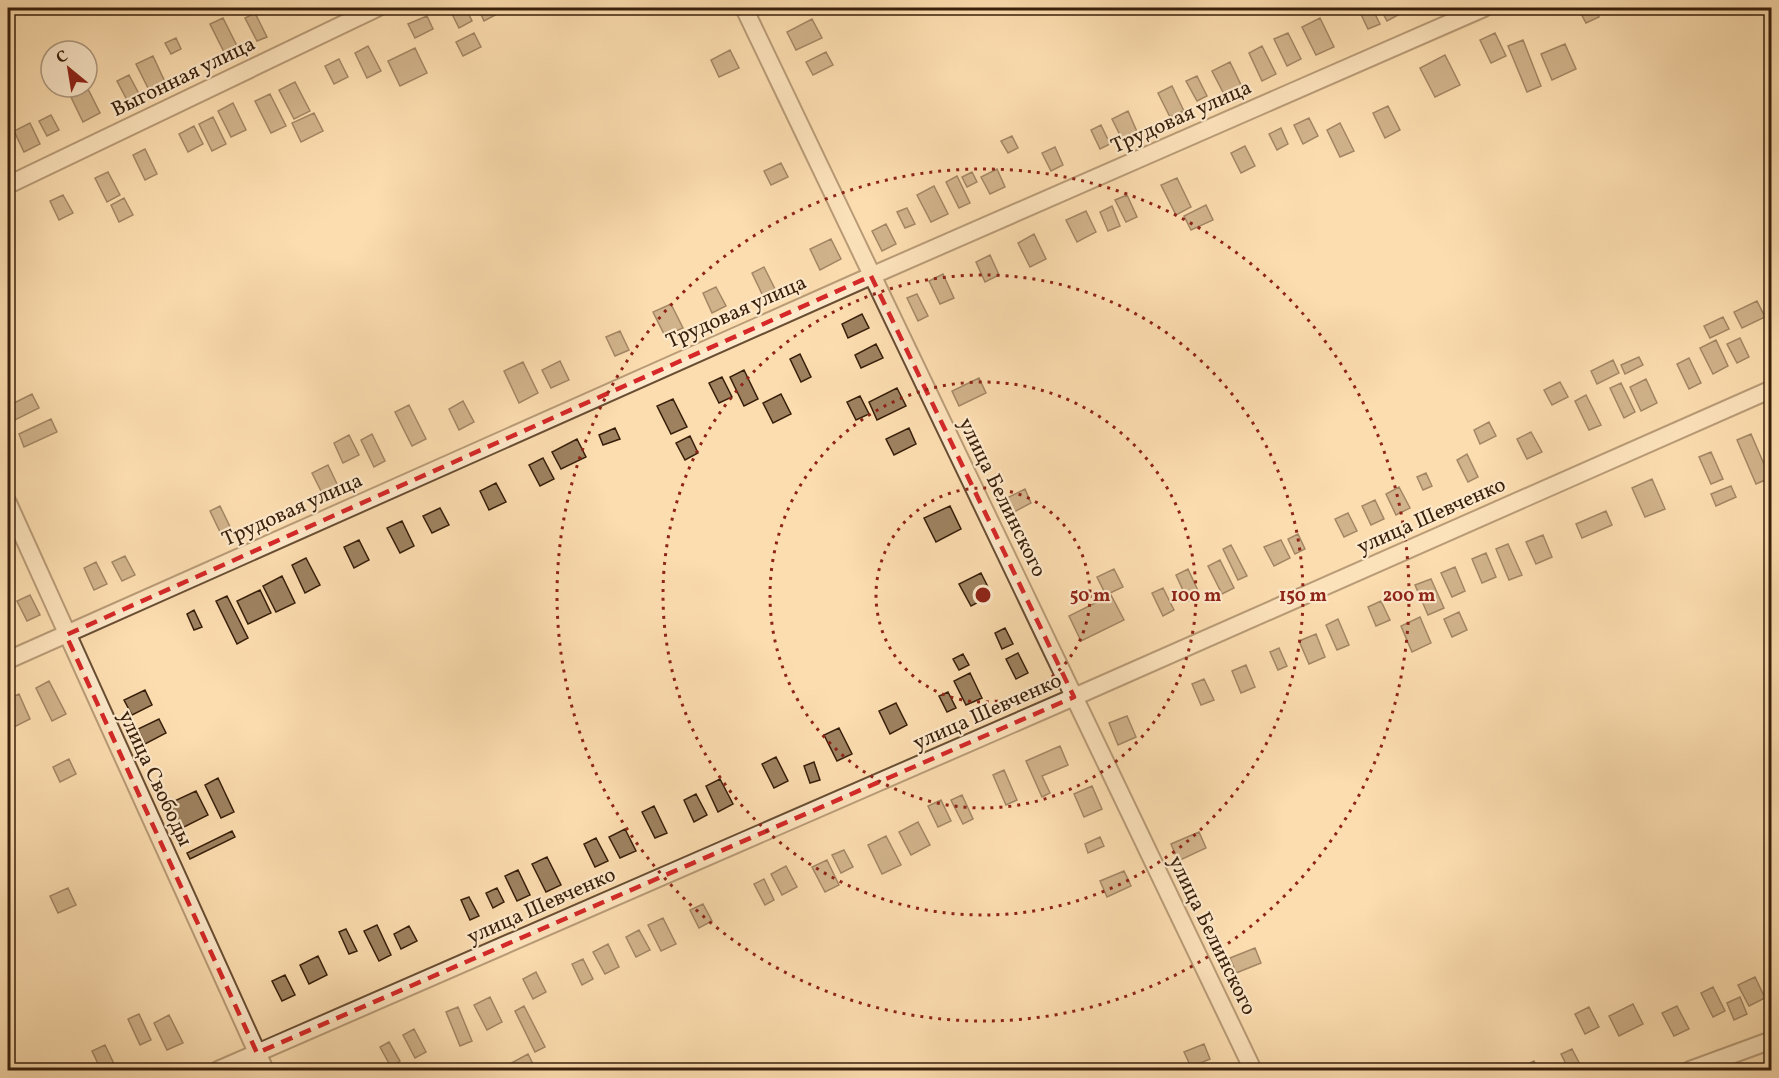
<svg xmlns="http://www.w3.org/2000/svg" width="1779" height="1078" viewBox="0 0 1779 1078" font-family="Vollkorn,serif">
	<rect width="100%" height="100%" fill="#fcddaf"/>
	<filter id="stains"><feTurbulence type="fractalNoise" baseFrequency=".00333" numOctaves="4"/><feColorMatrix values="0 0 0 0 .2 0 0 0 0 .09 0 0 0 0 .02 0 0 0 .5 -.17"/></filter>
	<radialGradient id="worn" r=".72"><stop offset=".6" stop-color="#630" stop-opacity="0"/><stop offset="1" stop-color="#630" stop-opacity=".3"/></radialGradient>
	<path fill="#9e8260" stroke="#381f0b" stroke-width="1.5" d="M449 8H466L472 21 459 28Z
		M478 8H498L501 12 484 21Z
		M1363 8H1372L1380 24 1368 29 1359 10Z
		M1380 8H1397L1400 14 1387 21Z
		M1578 8H1594L1599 17 1586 23Z
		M255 13 267 37 257 41 245 18Z
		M427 16 433 29 415 38 408 24Z
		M223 18 238 48 225 54 210 24Z
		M1320 18 1334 47 1316 55 1302 27Z
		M812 19 822 38 796 50 787 32Z
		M474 33 481 47 463 56 456 42Z
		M1288 33 1301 59 1287 66 1274 39Z
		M1495 33 1506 56 1491 63 1480 40Z
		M176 38 181 49 171 54 165 43Z
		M1523 40 1541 86 1527 92 1508 46Z
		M1565 44 1576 69 1552 80 1541 54Z
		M368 46 381 71 367 78 355 53Z
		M1262 46 1276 74 1262 81 1249 53Z
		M415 48 427 73 400 86 388 61Z
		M730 50 739 68 719 77 711 60Z
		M826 52 833 65 813 75 806 62Z
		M1445 55 1460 85 1435 97 1420 68Z
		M153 56 165 82 149 90 136 64Z
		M339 59 348 77 334 84 325 66Z
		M1230 62 1242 87 1225 96 1212 71Z
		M129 75 139 94 127 100 117 81Z
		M1197 76 1207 96 1197 101 1186 81Z
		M295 82 310 111 294 119 279 90Z
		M1172 86 1184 111 1170 117 1158 93Z
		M71 87H87L100 113 83 122 67 89Z
		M270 94 286 126 271 133 255 101Z
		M233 103 246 130 231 137 218 111Z
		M1388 106 1400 130 1385 138 1373 113Z
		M1128 111 1138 134 1123 141 1112 119Z
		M314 113 323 131 301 142 292 123Z
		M51 115 59 130 47 136 39 121Z
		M213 117 226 144 212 151 199 124Z
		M1309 118 1318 136 1303 144 1294 125Z
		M30 123 40 144 24 152 14 131Z
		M1340 123 1354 151 1340 157 1327 130Z
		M1101 125 1110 144 1100 149 1091 130Z
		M194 126 203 144 188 152 179 134Z
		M1281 128 1288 144 1277 150 1269 134Z
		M1012 136 1018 148 1008 153 1001 141Z
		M1245 146 1255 166 1241 173 1231 153Z
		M1055 147 1063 165 1051 171 1042 153Z
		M145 149 157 174 145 180 133 155Z
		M781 163 788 177 771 185 764 171Z
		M997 169 1005 187 990 194 981 177Z
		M108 172 120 195 107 202 95 178Z
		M972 172 977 182 967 187 962 177Z
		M957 176 970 203 959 208 946 182Z
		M1177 178 1191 207 1176 215 1161 185Z
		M934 186 948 214 931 222 917 195Z
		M63 195 73 213 59 220 50 201Z
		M1127 195 1137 217 1126 222 1115 200Z
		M124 198 133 215 119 222 111 205Z
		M1206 205 1213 220 1191 230 1184 216Z
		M1112 206 1120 226 1108 231 1100 212Z
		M907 208 915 224 905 228 897 212Z
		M1086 211 1096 232 1077 242 1066 220Z
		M886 224 896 244 882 251 872 231Z
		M1034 234 1046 259 1030 267 1018 243Z
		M831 239 841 259 820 270 810 249Z
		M990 255 999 275 985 282 976 262Z
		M764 267 775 289 763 296 752 273Z
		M943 274 954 298 940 304 929 281Z
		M716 287 726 306 712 313 703 293Z
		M917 294 928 316 918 321 907 298Z
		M1757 301 1765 317 1742 328 1734 312Z
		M671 304 683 328 665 336 653 312Z
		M862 314 869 328 848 338 842 324Z
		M1723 317 1729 329 1710 338 1704 326Z
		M620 331 629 350 615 356 606 337Z
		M1740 338 1749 357 1737 363 1727 344Z
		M1716 340 1728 366 1713 374 1700 348Z
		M876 344 883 358 861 368 855 355Z
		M800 354 811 377 801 382 790 359Z
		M1639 357 1643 365 1625 374 1621 365Z
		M1689 358 1701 383 1689 389 1677 364Z
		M1613 360 1619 373 1597 384 1591 371Z
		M560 361 569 380 551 388 542 370Z
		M523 362 538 393 519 403 504 371Z
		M744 370 758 399 744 406 730 377Z
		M722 377 732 397 719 403 709 383Z
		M979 378 986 393 959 406 952 391Z
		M1646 379 1657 403 1641 411 1630 387Z
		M1560 382 1568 397 1552 405 1544 390Z
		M1621 383 1635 412 1624 418 1610 388Z
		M897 388 906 406 877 420 869 402Z
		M32 394 39 408 11 422 8 406Z
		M781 394 791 414 773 423 763 403Z
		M1586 395 1601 425 1589 430 1575 401Z
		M860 396 869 414 856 420 847 402Z
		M673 399 687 427 671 434 657 406Z
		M463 401 474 422 459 430 449 409Z
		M409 405 426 439 412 446 395 412Z
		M51 419 57 432 24 447 19 434Z
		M1489 422 1496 436 1480 444 1474 430Z
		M615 428 620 439 603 445 599 435Z
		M909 428 916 444 894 455 886 439Z
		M1531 432 1542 452 1527 459 1517 439Z
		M372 434 385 461 374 467 361 440Z
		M1751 434 1770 478 1756 484 1737 440Z
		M349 435 359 455 343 463 334 443Z
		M690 436 698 453 685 460 676 443Z
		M577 439 586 457 561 469 552 452Z
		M1711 452 1723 479 1711 484 1699 457Z
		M1467 454 1478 477 1468 482 1457 460Z
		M543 458 554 479 540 486 529 465Z
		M328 465 338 486 322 493 312 473Z
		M1426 473 1432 486 1423 490 1417 477Z
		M1652 479 1665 509 1645 517 1632 488Z
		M496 483 506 502 489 510 480 491Z
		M1731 486 1736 497 1716 506 1711 494Z
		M1399 487 1410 508 1396 515 1386 494Z
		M1025 489 1031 503 1014 512 1007 498Z
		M1375 500 1384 519 1371 525 1362 506Z
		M220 506 232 531 222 536 210 511Z
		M950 506 961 529 936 542 924 518Z
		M440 508 449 525 432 533 423 516Z
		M1606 511 1612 525 1582 538 1576 524Z
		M1348 513 1357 531 1344 537 1335 519Z
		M402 521 414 546 400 553 387 528Z
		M1298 534 1305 549 1295 554 1288 539Z
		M1543 535 1552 557 1536 564 1526 542Z
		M359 540 369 560 354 568 344 547Z
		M1281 540 1290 558 1274 566 1264 547Z
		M1508 544 1522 575 1509 580 1496 549Z
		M1231 545 1247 576 1238 580 1223 549Z
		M1486 553 1496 577 1482 583 1472 559Z
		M125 556 135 575 122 581 112 562Z
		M306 558 320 585 305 593 292 565Z
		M1220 560 1234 588 1222 594 1208 566Z
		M96 562 107 584 94 590 84 568Z
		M1455 567 1465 591 1452 597 1441 573Z
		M1114 569 1123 587 1106 595 1097 577Z
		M1188 569 1200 595 1188 601 1176 575Z
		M981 573 992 595 971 606 959 584Z
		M282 576 295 603 276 612 263 586Z
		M1431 579 1444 608 1428 615 1415 585Z
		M1163 588 1174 610 1163 616 1152 593Z
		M260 590 271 613 248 624 237 601Z
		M30 595 40 615 27 621 17 601Z
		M1111 595 1124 620 1081 641 1069 616Z
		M227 596 248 638 237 644 216 601Z
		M1381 601 1390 620 1376 626 1368 607Z
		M194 610 202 627 194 630 187 614Z
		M1459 612 1467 630 1452 637 1444 619Z
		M1420 617 1431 643 1412 652 1401 626Z
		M1338 619 1349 645 1337 650 1326 625Z
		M1005 628 1013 644 1002 649 995 633Z
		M1316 634 1325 657 1309 664 1299 641Z
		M1279 648 1287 666 1278 670 1270 652Z
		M1018 653 1028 673 1016 679 1006 659Z
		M963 654 969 665 959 670 953 659Z
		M1246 665 1255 687 1241 693 1232 671Z
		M970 673 982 698 966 705 954 681Z
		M1204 679 1214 700 1201 705 1192 684Z
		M49 681 66 714 52 721 36 688Z
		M145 690 152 705 132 715 124 700Z
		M948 692 956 708 947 712 939 696Z
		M19 694 30 719 8 730V699Z
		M896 703 907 725 890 734 879 711Z
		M1127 716 1136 737 1118 745 1109 723Z
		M159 719 166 733 145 744 138 729Z
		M839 728 852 754 837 761 824 735Z
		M1060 746 1068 765 1042 776 1050 793 1042 797 1026 761Z
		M776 757 788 781 774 788 762 764Z
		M69 759 76 774 60 782 53 767Z
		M814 762 820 780 810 783 804 766Z
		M1004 770 1017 800 1006 805 993 775Z
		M218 778 234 812 221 818 205 785Z
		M720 779 733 804 718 812 706 786Z
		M1092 786 1102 809 1084 817 1074 794Z
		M196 791 208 815 182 828 170 803Z
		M696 794 707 815 694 822 684 800Z
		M962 795 973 819 963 824 951 800Z
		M941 800 951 821 938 827 928 806Z
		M654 806 667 833 655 838 642 812Z
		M918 822 930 845 911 855 899 832Z
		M625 829 636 851 620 858 609 837Z
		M232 831 235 837 190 859 187 853Z
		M1199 832 1206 848 1178 861 1171 844Z
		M886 836 901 865 882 874 868 845Z
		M1100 837 1104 846 1088 853 1085 844Z
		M596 838 608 861 595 867 584 844Z
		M844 850 853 867 841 873 832 855Z
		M547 857 561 885 546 892 532 864Z
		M827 860 839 885 825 892 812 867Z
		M786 866 797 887 782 895 771 874Z
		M518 870 530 895 517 901 505 876Z
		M1124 871 1131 886 1107 897 1100 881Z
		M764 879 774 900 765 905 754 884Z
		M68 888 76 905 58 913 50 896Z
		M497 888 504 902 493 908 486 893Z
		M469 897 479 916 470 920 461 900Z
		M703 904 712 921 699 928 690 910Z
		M663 918 676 944 661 951 648 925Z
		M377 925 391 955 379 961 364 931Z
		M409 926 417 941 401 949 394 934Z
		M346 929 357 951 349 954 339 932Z
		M639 930 650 950 636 957 626 937Z
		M608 944 619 967 605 974 593 952Z
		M1255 948 1261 963 1236 973 1230 958Z
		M318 956 327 975 309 984 300 965Z
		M583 959 593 979 582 985 572 964Z
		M536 972 546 992 533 999 523 979Z
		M285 975 295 995 282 1001 272 981Z
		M1755 977 1765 998 1749 1006 1738 985Z
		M1713 987 1725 1011 1713 1017 1701 993Z
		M490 997 502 1022 487 1030 474 1005Z
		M1740 997 1747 1014 1734 1020 1727 1003Z
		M1633 1004 1643 1024 1619 1036 1609 1016Z
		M524 1006 545 1047 535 1052 515 1011Z
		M1677 1006 1689 1029 1674 1036 1662 1013Z
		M458 1007 472 1041 460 1046 446 1012Z
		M1589 1007 1599 1027 1585 1034 1575 1014Z
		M139 1014 151 1040 140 1045 128 1019Z
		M169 1015 183 1043 167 1050 154 1023Z
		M414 1029 426 1052 415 1058 403 1035Z
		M389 1042 400 1061 391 1067 380 1047Z
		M1204 1044 1210 1059 1191 1067 1184 1052Z
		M105 1045 117 1070H101L92 1051Z
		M1572 1049 1583 1070H1569L1561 1054Z
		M528 1054 536 1070H508L506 1066Z
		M1534 1061 1539 1070H1524L1522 1067Z"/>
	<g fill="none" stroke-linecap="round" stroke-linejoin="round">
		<defs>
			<path id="street" d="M744 8 1253 1070
				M8 185 377 8
				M8 503 265 1070
				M8 660 871 276 1484 8
				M218 1070 1074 697 1772 389
				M1690 1070 1772 1040"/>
		</defs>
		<use href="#street" stroke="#694e34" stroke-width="20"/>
		<use href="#street" stroke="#fde9cb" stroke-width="16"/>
	</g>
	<path d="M0 0H1779V1078H0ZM871 276 1074 697 257 1053 66 635Z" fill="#fcddaf" fill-opacity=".55" fill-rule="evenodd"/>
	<path fill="none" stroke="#d62828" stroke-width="4.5" stroke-dasharray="12 8" stroke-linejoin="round" d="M871 276 1074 697 257 1053 66 635Z"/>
	<g fill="none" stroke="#8f2418" stroke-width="3" stroke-dasharray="3 6">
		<circle cx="983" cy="595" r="107"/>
		<circle cx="983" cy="595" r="213"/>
		<circle cx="983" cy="595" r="320"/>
		<circle cx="983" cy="595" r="426"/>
	</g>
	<g text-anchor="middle" stroke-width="4.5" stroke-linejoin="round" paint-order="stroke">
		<g font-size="21" fill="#381f0b" stroke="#fde9cb">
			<text transform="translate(183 76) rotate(-26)" y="7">Выгонная улица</text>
			<text transform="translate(1181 116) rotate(-24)" y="7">Трудовая улица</text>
			<text transform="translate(736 311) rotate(-24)" y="7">Трудовая улица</text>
			<text transform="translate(1003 497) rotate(64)" y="7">улица Белинского</text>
			<text transform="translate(292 509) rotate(-24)" y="7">Трудовая улица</text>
			<text transform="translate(1431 515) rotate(-24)" y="7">улица Шевченко</text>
			<text transform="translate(987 711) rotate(-24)" y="7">улица Шевченко</text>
			<text transform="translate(156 778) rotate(65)" y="7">улица Свободы</text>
			<text transform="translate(541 905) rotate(-24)" y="7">улица Шевченко</text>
			<text transform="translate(1213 935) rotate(64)" y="7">улица Белинского</text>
		</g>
	</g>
	<circle cx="983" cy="595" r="9" fill="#8f2418" stroke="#fde9cb" stroke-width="3"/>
	<g font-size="18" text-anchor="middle" font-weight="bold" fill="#8f2418" stroke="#fde9cb" stroke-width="4.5" stroke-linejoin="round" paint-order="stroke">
		<text x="1090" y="601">50 m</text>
		<text x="1196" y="601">100 m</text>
		<text x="1303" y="601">150 m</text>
		<text x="1409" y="601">200 m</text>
	</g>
	<rect width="1779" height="1078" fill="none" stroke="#fcddaf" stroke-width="30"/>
	<rect x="9" y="9" width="1761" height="1060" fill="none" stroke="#381f0b" stroke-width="3"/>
	<rect x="15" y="15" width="1749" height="1048" fill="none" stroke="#381f0b" stroke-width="1.5"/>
	<g transform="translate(69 69) rotate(330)"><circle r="28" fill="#fde9cb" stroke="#ae987e" stroke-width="1.5"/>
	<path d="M0-4.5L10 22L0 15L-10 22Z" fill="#8f2418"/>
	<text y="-9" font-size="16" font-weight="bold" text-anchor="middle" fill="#381f0b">С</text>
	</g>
	<rect width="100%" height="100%" filter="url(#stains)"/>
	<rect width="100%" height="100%" fill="url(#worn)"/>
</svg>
